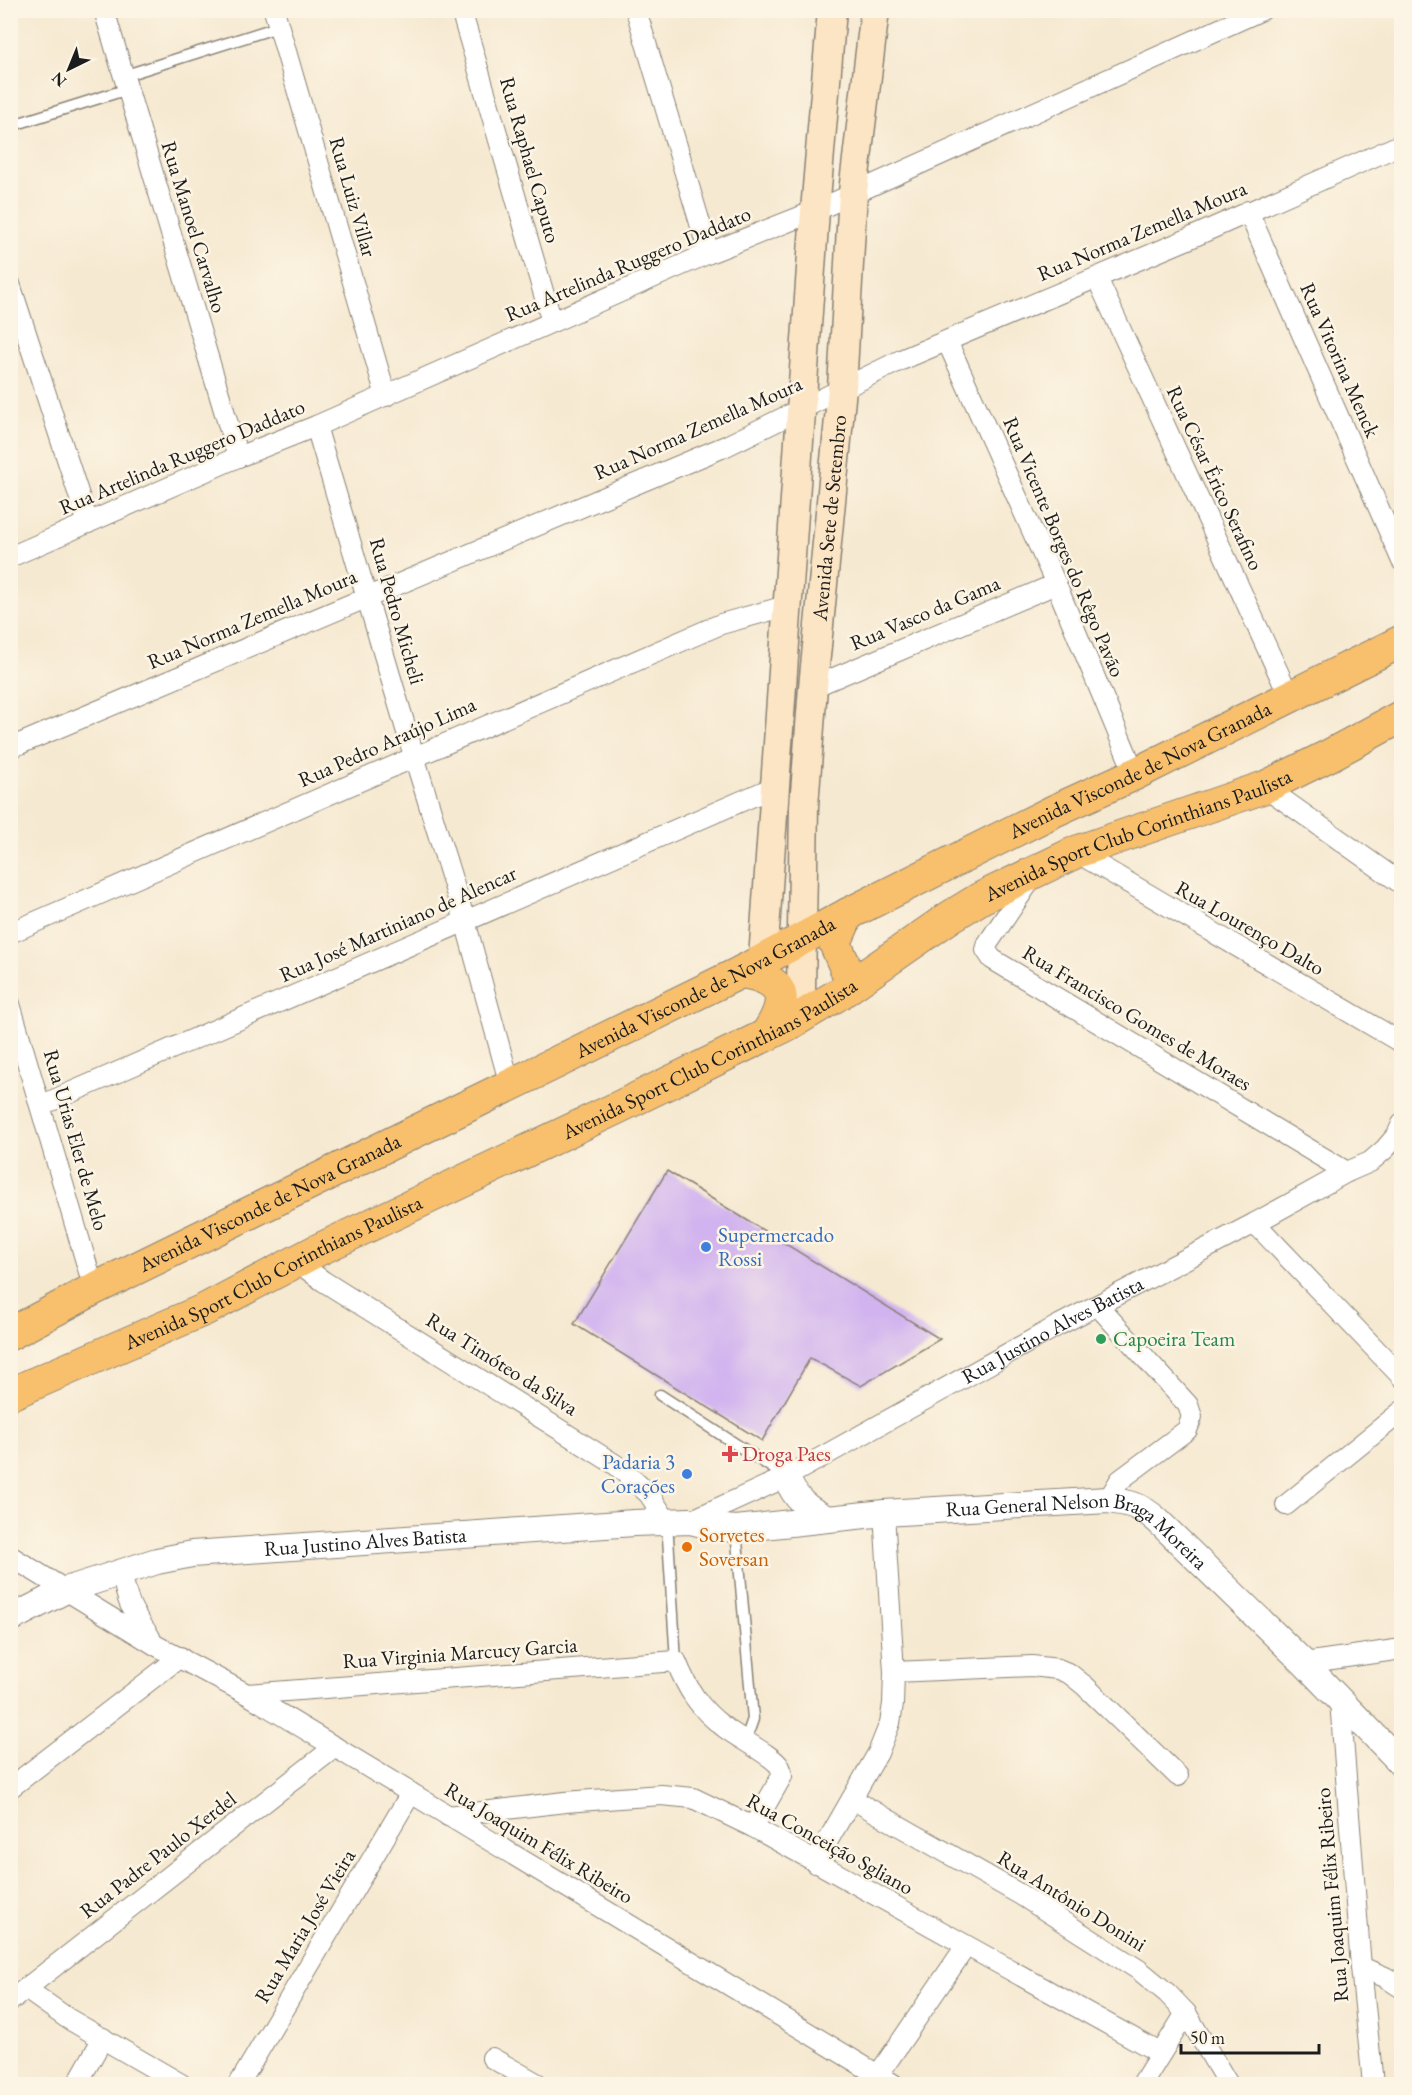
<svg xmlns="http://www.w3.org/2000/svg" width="1412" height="2095" viewBox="0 0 1412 2095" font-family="'EB Garamond',serif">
	<rect width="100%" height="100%" fill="#fcf5e5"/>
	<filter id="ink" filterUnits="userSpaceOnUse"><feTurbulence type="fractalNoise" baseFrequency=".0167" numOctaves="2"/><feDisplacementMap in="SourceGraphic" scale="12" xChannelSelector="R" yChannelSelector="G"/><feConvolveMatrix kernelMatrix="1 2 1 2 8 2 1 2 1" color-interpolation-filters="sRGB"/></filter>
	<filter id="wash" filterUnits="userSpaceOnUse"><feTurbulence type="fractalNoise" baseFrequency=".008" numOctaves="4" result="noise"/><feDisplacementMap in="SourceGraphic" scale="24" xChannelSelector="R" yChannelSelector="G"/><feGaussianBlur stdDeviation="1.35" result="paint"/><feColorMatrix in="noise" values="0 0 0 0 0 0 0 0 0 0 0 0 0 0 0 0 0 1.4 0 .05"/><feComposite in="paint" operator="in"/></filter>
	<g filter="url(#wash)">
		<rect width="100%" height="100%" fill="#f6e9d1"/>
		<g id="blocks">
			<path fill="#d1b3ef" d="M667 1171 940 1339 861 1386 810 1358 762 1441 574 1324Z"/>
		</g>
	</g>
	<g filter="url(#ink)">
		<use href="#blocks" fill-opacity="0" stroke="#898276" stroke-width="1.5"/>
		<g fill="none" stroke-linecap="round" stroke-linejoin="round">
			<defs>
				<path id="service" d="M123 76 278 27
					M10 126 128 89
					M660 1395 785 1476
					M667 1522 676 1661
					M736 1530 753 1719 745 1742"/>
				<g id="minor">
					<path d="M104 10 238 457"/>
					<path d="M274 10 386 396"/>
					<path d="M461 10 552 322"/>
					<path d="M636 10 709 253"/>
					<path d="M1248 211 1402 561"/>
					<path d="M1097 278 1290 698"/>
					<path d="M10 284 88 523"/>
					<path d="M947 341 1056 584 1135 774"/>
					<path d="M316 426 414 756 465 921 510 1085"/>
					<path d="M10 557 238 457 316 426 709 253 815 211 1262 10"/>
					<path d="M813 687 1056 584"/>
					<path d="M10 748 726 446 901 360 1188 239 1402 144"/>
					<path d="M1265 787 1402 884"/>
					<path d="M1076 852 1402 1043"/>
					<path d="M1034 875 988 943 986 950 992 959 1347 1172"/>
					<path d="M10 933 721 624 786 606"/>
					<path d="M10 1004 94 1289"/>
					<path d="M42 1105 774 787"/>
					<path d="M1255 1223 1402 1377"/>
					<path d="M297 1262 323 1281 616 1465 649 1494 667 1522"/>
					<path d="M1098 1306 1188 1405 1192 1417 1187 1430 1120 1480 1108 1500"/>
					<path d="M1286 1505 1402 1411"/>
					<path id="s1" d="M690 1521 786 1477 1059 1325 1255 1223 1347 1172 1370 1162 1385 1149 1397 1135 1402 1124"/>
					<path d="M10 1556 157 1646 247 1694 893 2084"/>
					<path d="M122 1572C126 1602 133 1613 150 1637"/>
					<path d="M1304 1663 1402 1649"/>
					<path d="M894 1672 1032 1666 1058 1669 1070 1674 1085 1686 1178 1776"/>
					<path d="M247 1694 676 1661C687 1688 699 1709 724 1727 736 1737 774 1756 780 1767 782 1771 782 1773 782 1776L753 1827"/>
					<path d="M1340 1701 1361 1967 1373 2084"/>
					<path d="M10 1788 180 1657"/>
					<path d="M852 1799 1021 1895 1139 1970 1167 1993 1186 2013 1228 2084"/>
					<path d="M448 1816 565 1802 661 1795 693 1798 753 1827 1160 2053"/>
					<path d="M815 1863 878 1753 890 1723 893 1704 894 1672 884 1513"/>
					<path d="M1361 1967 1385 1977 1402 1988"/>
					<path d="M26 1989 67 2018 181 2084"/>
					<path d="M10 2001 335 1747"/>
					<path d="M492 2058 538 2084"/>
					<path d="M77 2084 103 2038"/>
					<path d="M239 2084 411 1793"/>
					<path d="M872 2084 966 1946"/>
					<path d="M1142 2084 1186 2013"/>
				</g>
				<g id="tertiary">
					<path d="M786 1477C796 1500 806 1508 828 1519"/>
					<path id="s2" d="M10 1619 66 1590 157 1561 192 1554 634 1523 690 1521 714 1527 736 1529 884 1513 1108 1500C1130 1503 1140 1505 1157 1520L1304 1663 1402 1764"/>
				</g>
				<g id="secondary">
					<path d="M763 959 815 211 832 10"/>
					<path id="s3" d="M791 1023 799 1003 801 990 804 806 813 687 842 388 853 192 875 10"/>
				</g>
				<g id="primary">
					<path d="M848 914 835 943 847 971 856 982"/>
					<path d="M741 972C787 979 790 1000 766 1035"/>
					<path id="s4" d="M10 1334 94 1289 741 972 848 914 1054 811 1135 774 1402 641"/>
					<path id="s5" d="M10 1394 206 1309 318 1250 617 1108 791 1023 839 994 950 917 981 898 1076 852 1265 787 1330 755 1402 716"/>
				</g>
			</defs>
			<use href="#service" stroke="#898276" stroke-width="13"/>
			<use href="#minor" stroke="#898276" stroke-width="22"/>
			<use href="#tertiary" stroke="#898276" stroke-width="28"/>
			<use href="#secondary" stroke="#898276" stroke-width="31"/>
			<use href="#primary" stroke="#898276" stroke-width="34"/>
			<use href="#service" stroke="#fff" stroke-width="10"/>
			<use href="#minor" stroke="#fff" stroke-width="20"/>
			<use href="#tertiary" stroke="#fff" stroke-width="26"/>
			<use href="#secondary" stroke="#fce5c4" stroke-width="28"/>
			<use href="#primary" stroke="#f8bf6c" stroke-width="32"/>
		</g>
	</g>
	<g fill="#3f7fe0" stroke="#fcf5e5" stroke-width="2">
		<circle cx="706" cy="1247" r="6"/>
		<circle cx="687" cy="1474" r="6"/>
	</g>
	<circle fill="#2e9e5b" stroke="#fcf5e5" stroke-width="2" cx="1101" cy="1339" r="6"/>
	<path fill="#e0444e" stroke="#fcf5e5" stroke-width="2" d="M727 1445h6v6h6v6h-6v6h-6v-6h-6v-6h6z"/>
	<circle fill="#e8710a" stroke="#fcf5e5" stroke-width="2" cx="687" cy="1547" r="6"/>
	<g text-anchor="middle" stroke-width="5" stroke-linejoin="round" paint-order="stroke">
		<g font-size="21" fill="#1c1c1c" stroke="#fcf5e5">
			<text transform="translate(530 160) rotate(74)" y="7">Rua Raphael Caputo</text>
			<text transform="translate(353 197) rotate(74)" y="7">Rua Luiz Villar</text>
			<text transform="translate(194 227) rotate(73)" y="7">Rua Manoel Carvalho</text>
			<text transform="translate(1142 231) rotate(-23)" y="7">Rua Norma Zemella Moura</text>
			<text transform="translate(628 264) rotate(-23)" y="7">Rua Artelinda Ruggero Daddato</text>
			<text transform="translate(1340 360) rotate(66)" y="7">Rua Vitorina Menck</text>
			<text transform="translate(698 428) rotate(-24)" y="7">Rua Norma Zemella Moura</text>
			<text transform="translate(182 457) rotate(-23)" y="7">Rua Artelinda Ruggero Daddato</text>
			<text transform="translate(1215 478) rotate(65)" y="7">Rua César Érico Serafino</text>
			<text dy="7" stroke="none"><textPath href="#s3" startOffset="508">Avenida Sete de Setembro</textPath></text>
			<text transform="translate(1064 547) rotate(67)" y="7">Rua Vicente Borges do Rêgo Pavão</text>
			<text transform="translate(397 611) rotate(74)" y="7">Rua Pedro Micheli</text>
			<text transform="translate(925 613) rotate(-23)" y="7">Rua Vasco da Gama</text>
			<text transform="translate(252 619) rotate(-23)" y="7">Rua Norma Zemella Moura</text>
			<text transform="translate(387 742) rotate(-24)" y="7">Rua Pedro Araújo Lima</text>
			<text dy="7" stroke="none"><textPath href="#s4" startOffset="1263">Avenida Visconde de Nova Granada</textPath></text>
			<text dy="7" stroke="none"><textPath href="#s5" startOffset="1262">Avenida Sport Club Corinthians Paulista</textPath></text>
			<text transform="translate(398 924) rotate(-24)" y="7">Rua José Martiniano de Alencar</text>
			<text transform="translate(1250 928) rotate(30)" y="7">Rua Lourenço Dalto</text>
			<text dy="7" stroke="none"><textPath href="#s4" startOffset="777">Avenida Visconde de Nova Granada</textPath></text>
			<text transform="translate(1137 1018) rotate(31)" y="7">Rua Francisco Gomes de Moraes</text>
			<text dy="7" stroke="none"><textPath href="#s5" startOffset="776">Avenida Sport Club Corinthians Paulista</textPath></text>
			<text transform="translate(76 1140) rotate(74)" y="7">Rua Urias Eler de Melo</text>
			<text dy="7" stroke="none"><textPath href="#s4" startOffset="291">Avenida Visconde de Nova Granada</textPath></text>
			<text dy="7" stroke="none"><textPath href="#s5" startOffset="290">Avenida Sport Club Corinthians Paulista</textPath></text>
			<text dy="7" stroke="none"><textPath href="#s1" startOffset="410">Rua Justino Alves Batista</textPath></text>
			<text transform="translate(502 1364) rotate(32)" y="7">Rua Timóteo da Silva</text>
			<text dy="7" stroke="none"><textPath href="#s2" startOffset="368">Rua Justino Alves Batista</textPath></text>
			<text dy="7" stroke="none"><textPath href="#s2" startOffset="1092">Rua General Nelson Braga Moreira</textPath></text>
			<text transform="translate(460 1653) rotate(-4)" y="7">Rua Virginia Marcucy Garcia</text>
			<text transform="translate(539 1843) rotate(31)" y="7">Rua Joaquim Félix Ribeiro</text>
			<text transform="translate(830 1844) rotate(29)" y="7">Rua Conceição Sgliano</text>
			<text transform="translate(158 1855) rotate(-38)" y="7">Rua Padre Paulo Xerdel</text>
			<text transform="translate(1332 1895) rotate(-95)" y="7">Rua Joaquim Félix Ribeiro</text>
			<text transform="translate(1072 1901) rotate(32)" y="7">Rua Antônio Donini</text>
			<text transform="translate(305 1926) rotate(-59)" y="7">Rua Maria José Vieira</text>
		</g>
		<g font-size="21" fill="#366cbe" stroke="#fcf5e5" text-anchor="start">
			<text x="718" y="1242">Supermercado<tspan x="718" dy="24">Rossi</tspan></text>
			<text x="675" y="1469" text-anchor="end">Padaria 3<tspan x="675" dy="24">Corações</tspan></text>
		</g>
		<g font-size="21" fill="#27864d" stroke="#fcf5e5" text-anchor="start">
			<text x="1113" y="1346">Capoeira Team</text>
		</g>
		<g font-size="21" fill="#be3a42" stroke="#fcf5e5" text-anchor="start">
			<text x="742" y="1461">Droga Paes</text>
		</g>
		<g font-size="21" fill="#c56008" stroke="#fcf5e5" text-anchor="start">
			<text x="699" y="1542">Sorvetes<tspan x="699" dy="24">Soversan</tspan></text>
		</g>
	</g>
	<rect width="1412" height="2095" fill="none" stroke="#fcf5e5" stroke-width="36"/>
	<g transform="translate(69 69) rotate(223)" stroke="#fcf5e5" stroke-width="4.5" paint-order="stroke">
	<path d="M0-4.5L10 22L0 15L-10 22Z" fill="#1c1c1c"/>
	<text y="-9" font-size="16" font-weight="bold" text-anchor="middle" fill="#1c1c1c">N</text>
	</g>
	<path d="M1181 2044v9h138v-9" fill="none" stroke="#1c1c1c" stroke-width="3"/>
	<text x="1190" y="2044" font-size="18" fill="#1c1c1c" stroke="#fcf5e5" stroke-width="4.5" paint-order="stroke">50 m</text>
</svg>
